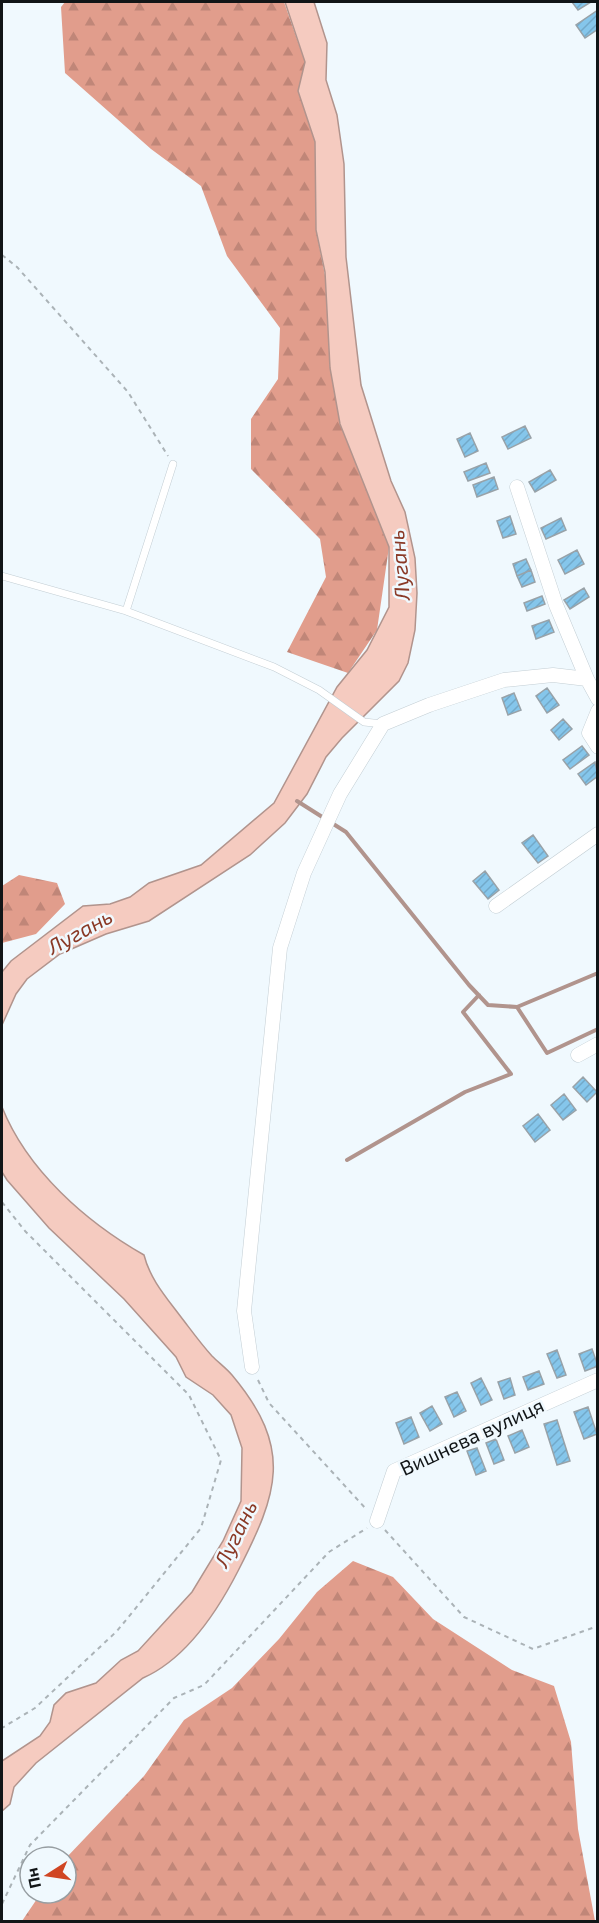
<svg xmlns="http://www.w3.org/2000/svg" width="599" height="1923" viewBox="0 0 599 1923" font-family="'Exo 2',sans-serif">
	<defs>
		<pattern id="forest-firs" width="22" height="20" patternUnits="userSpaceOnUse" patternTransform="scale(1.5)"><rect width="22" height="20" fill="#e19d8c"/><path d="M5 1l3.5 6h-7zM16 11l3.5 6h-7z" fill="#c08678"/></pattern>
		<pattern id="building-hatch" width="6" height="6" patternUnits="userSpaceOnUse" patternTransform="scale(1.5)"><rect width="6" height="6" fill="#85c6eb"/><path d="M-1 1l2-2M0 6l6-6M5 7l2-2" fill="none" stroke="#72a9c9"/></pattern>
	</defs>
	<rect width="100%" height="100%" fill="#f0f9fe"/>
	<path fill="url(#forest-firs)" d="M65 2H284L305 62 315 142 316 230 368 491 389 547 377 630 348 673 287 652 326 577 320 539 251 469V419L278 379 280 328 227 256 201 186 151 149 65 73 61 7Z
		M19 875 57 883 65 904 36 934 2 943V886Z
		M353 1561 393 1577 433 1619 512 1670 554 1686 571 1742 578 1829 595 1921H22L41 1893H66V1858L144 1776 184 1720 232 1688 279 1639 317 1592Z"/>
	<path fill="#f5cbc0" stroke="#b1948d" stroke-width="1.5" d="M285 2H314L327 43 326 80 337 115 344 164 346 257 361 385 391 481 405 512 415 558 417 593 415 630 408 663 399 681 342 738 326 757 307 794 285 823 250 855 149 921 106 934 60 954 27 979 16 994 2 1025V972L11 961 83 906 110 904 130 897 149 883 201 865 274 803 337 687 367 650 389 607V547L340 424 330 368 325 272 316 230 315 142 298 91 305 62Z
		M2 1107C27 1170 86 1222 144 1255 150 1279 166 1297 181 1317 191 1330 201 1344 212 1356 219 1363 226 1368 232 1375 294 1449 278 1493 238 1571 217 1612 186 1659 143 1678L36 1763 14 1787 10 1804 2 1811V1761L40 1736 50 1722 54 1705 66 1693 96 1683 121 1660 138 1651 192 1592 223 1541 241 1501 242 1448 231 1415 213 1395 186 1377 176 1357 124 1299 49 1228 7 1180 2 1172Z"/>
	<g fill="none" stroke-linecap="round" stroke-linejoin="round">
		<path stroke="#b1948d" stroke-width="4" d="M297 801 346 832 469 985 488 1005 517 1007 598 973
			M517 1007 547 1053 598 1029
			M347 1160 465 1092 511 1074 463 1012 479 995"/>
	</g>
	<path fill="url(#building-hatch)" stroke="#98a2a8" stroke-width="1.5" d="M572 2H591L578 10Z
		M598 10V29L585 38 576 25Z
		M525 426 531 438 508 449 502 437Z
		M470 433 478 451 465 457 457 439Z
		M486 463 490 473 468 481 464 472Z
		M550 470 556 480 535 492 529 482Z
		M494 477 498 489 477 497 473 485Z
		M510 516 516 534 503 538 497 521Z
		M561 518 566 530 546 539 541 528Z
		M577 550 584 564 565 574 558 560Z
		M526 559 531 570 517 576 513 564Z
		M531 570 535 582 522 587 517 576Z
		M584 588 589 597 570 609 564 600Z
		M542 596 545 604 527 611 524 603Z
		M549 620 554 632 536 639 532 626Z
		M547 688 559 705 547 713 536 696Z
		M514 693 521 710 508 715 502 698Z
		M563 719 572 729 559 740 551 730Z
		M582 746 589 755 570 769 563 760Z
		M595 762 598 776 586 785 578 774Z
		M533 835 548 856 538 863 522 843Z
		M485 871 499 890 488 899 473 881Z
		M583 1077 597 1092 587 1102 573 1087Z
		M564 1094 576 1110 563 1120 551 1105Z
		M538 1114 550 1130 535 1142 523 1126Z
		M592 1349 598 1366 585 1371 579 1354Z
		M557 1350 566 1375 557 1378 547 1354Z
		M539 1371 544 1384 528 1390 523 1377Z
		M481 1378 492 1400 481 1405 471 1383Z
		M510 1378 515 1395 504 1399 498 1382Z
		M457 1392 466 1411 454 1417 445 1397Z
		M432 1406 442 1424 430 1431 420 1413Z
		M588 1407 597 1434 584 1439 574 1412Z
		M411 1417 419 1437 404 1444 396 1423Z
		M557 1420 570 1461 557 1465 544 1424Z
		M522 1430 529 1447 515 1453 508 1436Z
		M496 1439 504 1460 494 1464 486 1443Z
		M477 1448 486 1471 476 1475 467 1451Z"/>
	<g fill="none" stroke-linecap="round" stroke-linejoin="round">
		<defs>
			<path id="service" d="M173 464 126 611 274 667 319 690 364 722 383 724
				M2 576 126 611"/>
			<path id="minor" d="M517 487 556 605 587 679
				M598 711 589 733 598 747
				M496 906 598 834
				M578 1055 598 1044
				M252 1367 244 1311 280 948 304 873 340 794 383 724 429 705 504 680 553 675 587 679 598 699
				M377 1521 394 1471 598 1380"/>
		</defs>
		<use href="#service" stroke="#c3ced4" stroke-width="8"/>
		<use href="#minor" stroke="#c3ced4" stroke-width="15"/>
		<path stroke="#abb3b7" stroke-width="2" stroke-dasharray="4.5 4.5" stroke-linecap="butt" d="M2 255 17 267 128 392 168 456
			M2 1202 25 1231 189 1395 221 1460 201 1528 117 1631 35 1708 2 1728
			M258 1380 269 1403 367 1510
			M385 1530 464 1617 533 1649 598 1626
			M598 1721V1745
			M2 1904 30 1845 174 1698 204 1685 329 1552 367 1528"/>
		<use href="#service" stroke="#fff" stroke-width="7"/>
		<use href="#minor" stroke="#fff" stroke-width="14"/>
	</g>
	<g text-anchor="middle" stroke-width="5" stroke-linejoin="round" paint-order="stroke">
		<g font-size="20" fill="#111517" stroke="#f0f9fe">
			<text transform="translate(472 1437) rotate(-25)" y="7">Вишнева вулиця</text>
		</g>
		<g font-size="21" font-style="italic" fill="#8a3926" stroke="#f0f9fe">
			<text transform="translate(400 565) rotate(-95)" y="7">Лугань</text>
			<text transform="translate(80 932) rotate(-29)" y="7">Лугань</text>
			<text transform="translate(236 1534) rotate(-64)" y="7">Лугань</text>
		</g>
	</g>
	<rect width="599" height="1923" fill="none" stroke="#111517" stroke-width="6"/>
	<g transform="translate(48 1875) rotate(258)"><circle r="28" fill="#f0f9fe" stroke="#979ea2" stroke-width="1.5"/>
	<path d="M0-4.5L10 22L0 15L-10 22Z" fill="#d04624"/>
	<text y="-9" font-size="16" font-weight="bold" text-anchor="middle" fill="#111517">Пн</text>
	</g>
</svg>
